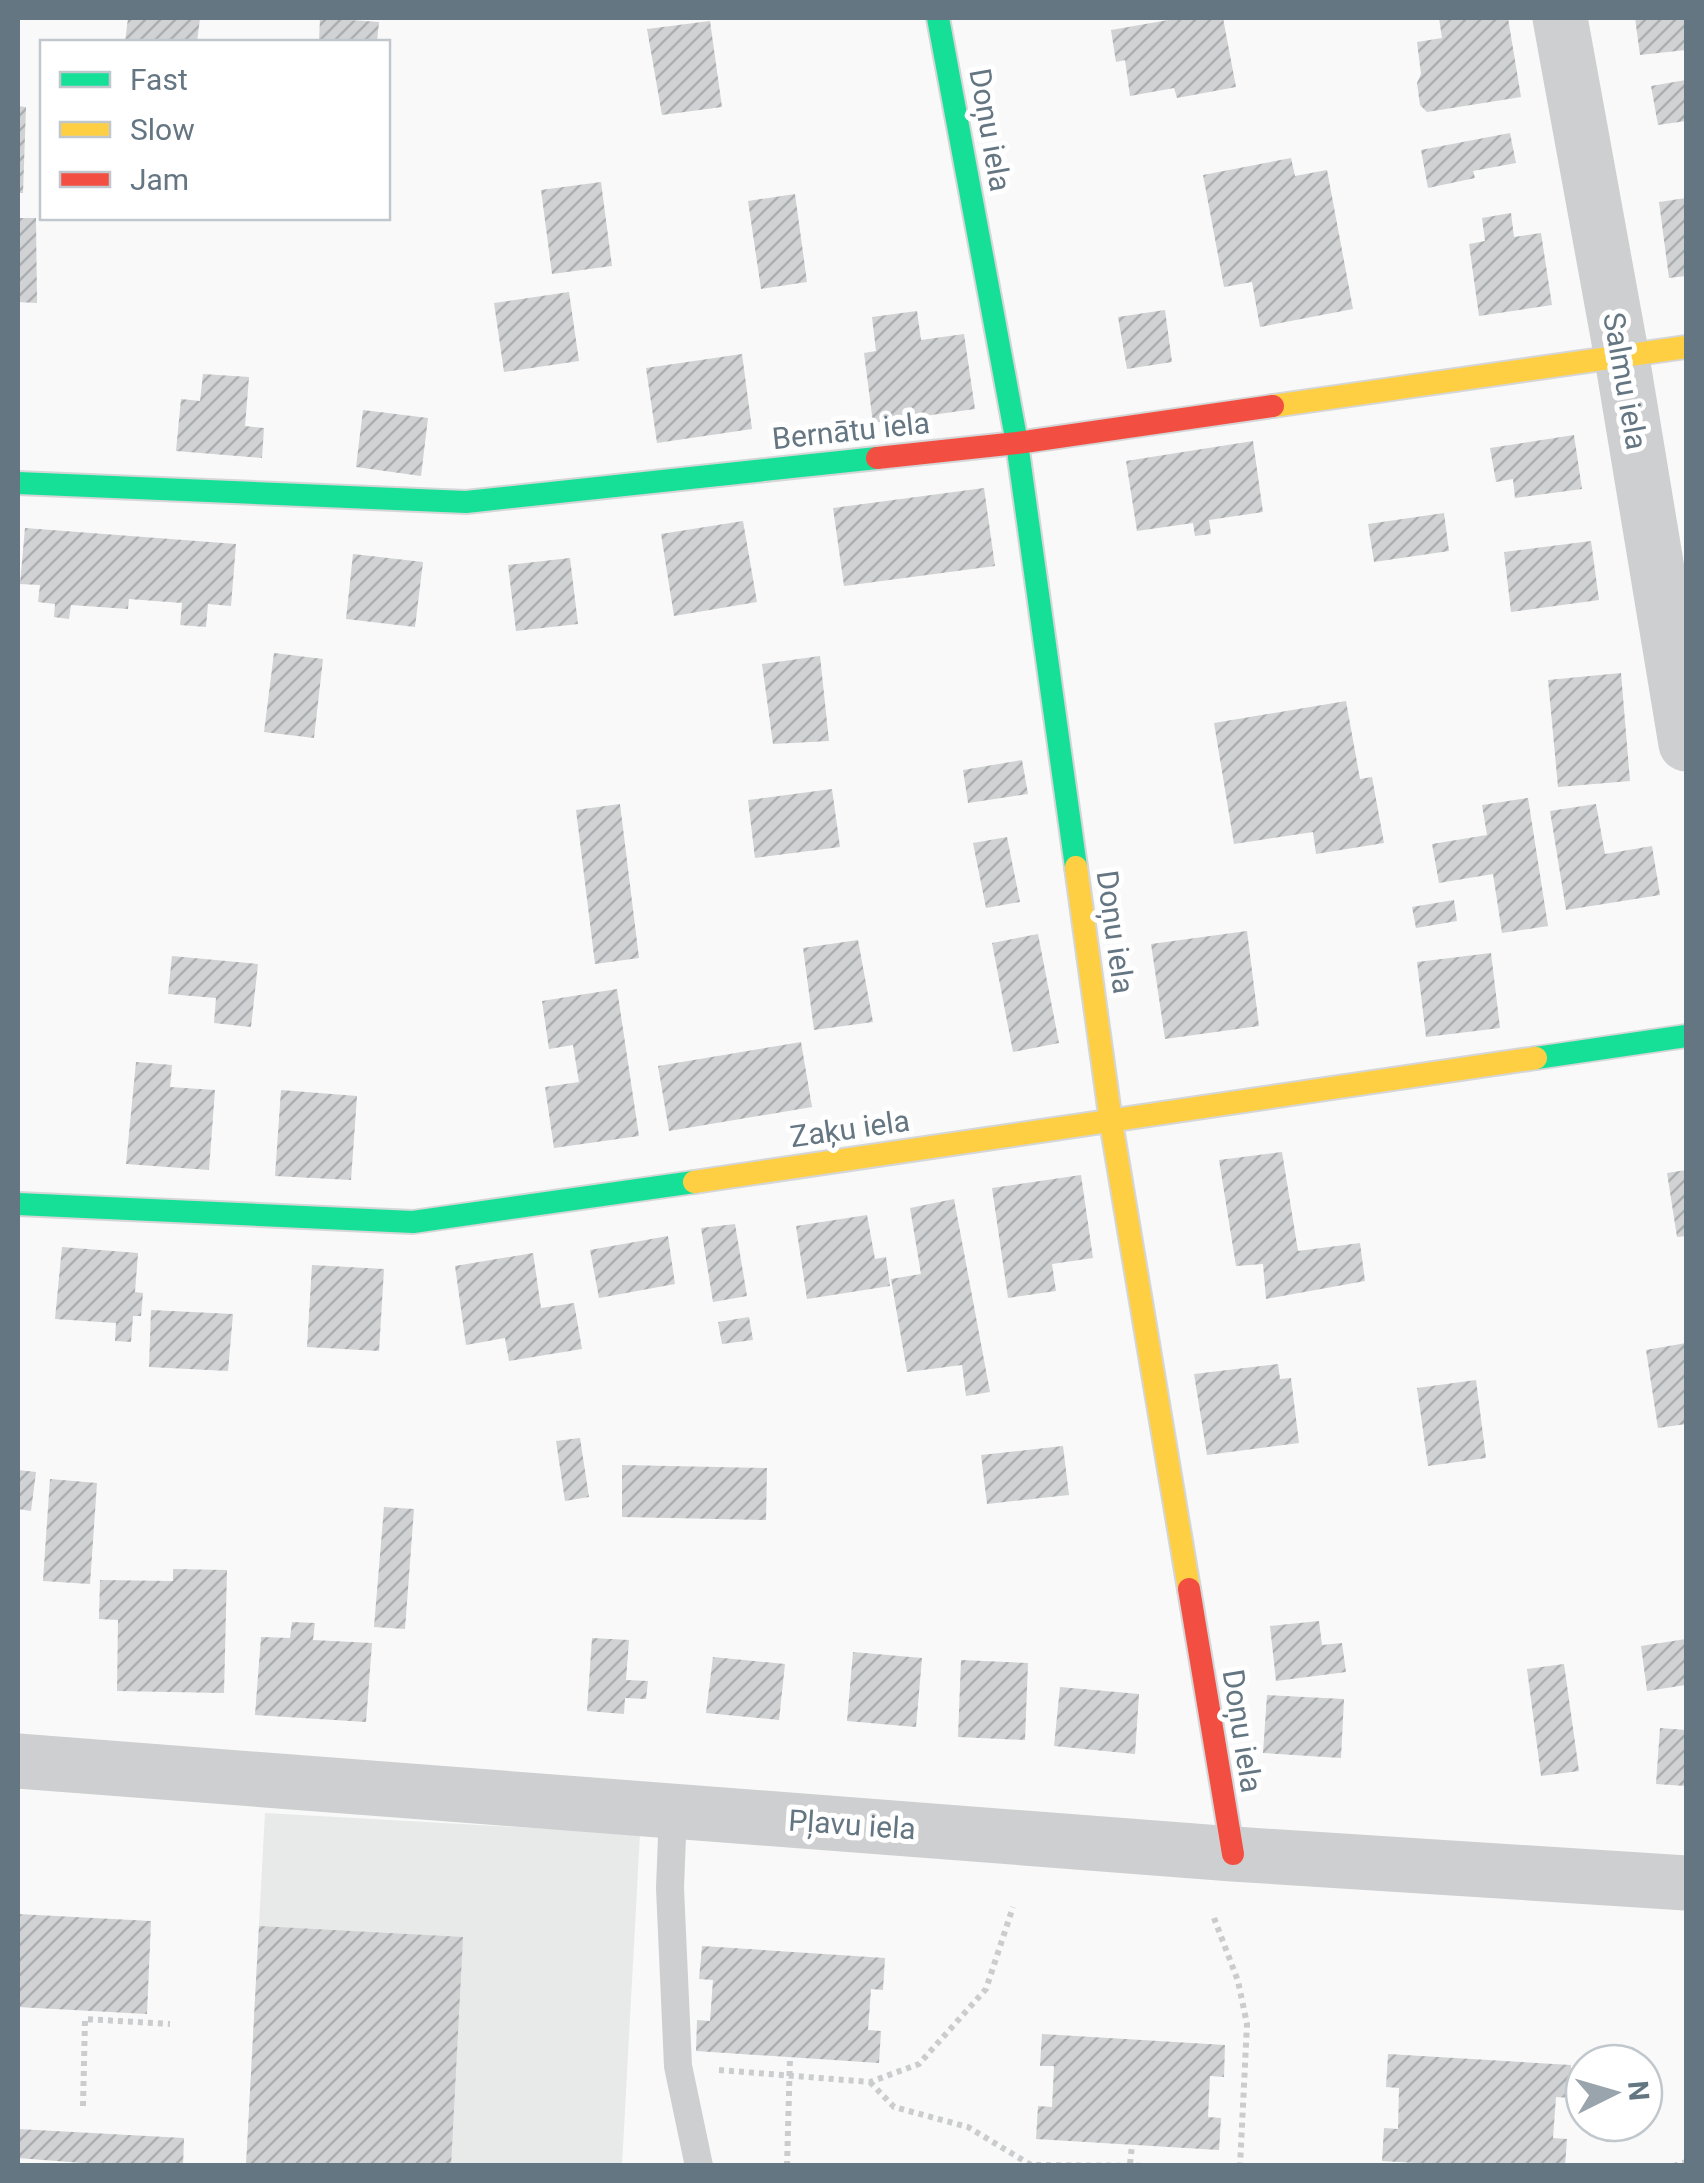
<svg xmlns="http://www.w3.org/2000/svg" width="1704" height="2183" viewBox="0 0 1704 2183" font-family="Roboto,sans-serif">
	<defs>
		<pattern id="building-hatch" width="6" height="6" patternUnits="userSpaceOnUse" patternTransform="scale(2.5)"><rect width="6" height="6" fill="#d0d2d3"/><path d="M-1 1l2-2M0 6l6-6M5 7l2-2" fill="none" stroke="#acafb1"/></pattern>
	</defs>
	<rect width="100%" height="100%" fill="#f9f9f9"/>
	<path fill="#e8e9e9" d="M265 1813 640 1834 622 2165 246 2166Z"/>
	<path fill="url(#building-hatch)" d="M128 18H200L197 42H125Z
		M320 18 379 22 377 42H319Z
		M1180 18H1223L1236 87 1177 98 1174 88 1130 96 1125 60 1116 62 1111 30Z
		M1439 18H1508L1521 97 1427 112 1420 105 1417 83 1421 74 1417 42 1442 38Z
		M1635 18H1686V50L1640 55Z
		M710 21 722 107 662 115 647 29Z
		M1686 80V121L1658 125 1651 86Z
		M18 106 26 107 23 193H18Z
		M1510 133 1516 163 1473 171 1475 178 1428 188 1421 150Z
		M1291 158 1295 176 1327 170 1353 309 1260 327 1252 282 1224 287 1203 175Z
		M601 182 612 266 552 274 541 190Z
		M795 194 807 282 761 289 748 201Z
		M1686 198V276L1669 278 1659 202Z
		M1511 213 1514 237 1541 233 1552 305 1479 316 1469 244 1485 241 1482 218Z
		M18 218H36L37 303 18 302Z
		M569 292 579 361 504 372 494 303Z
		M1165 310 1172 362 1127 369 1118 317Z
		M917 311 921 340 964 334 975 409 873 423 864 353 876 351 872 317Z
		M742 354 752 429 657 443 646 368Z
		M203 374 249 377 245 426 264 428 262 458 176 451 181 399 200 401Z
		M363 410 428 418 421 476 356 467Z
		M1574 435 1582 489 1515 498 1513 479 1496 482 1490 448Z
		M1253 441 1263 512 1209 520 1211 534 1195 536 1193 523 1137 531 1126 461Z
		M984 488 995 566 844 586 833 508Z
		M1444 513 1449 551 1374 562 1368 524Z
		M743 521 757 602 674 616 661 534Z
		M25 528 236 544 231 606 208 604 206 627 180 625 182 603 129 599 128 609 71 605 69 619 54 617 55 604 38 602 40 585 20 584Z
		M1591 541 1599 600 1511 612 1504 552Z
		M353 554 423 562 415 627 346 619Z
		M570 558 578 624 516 631 508 565Z
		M274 653 323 659 314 738 264 732Z
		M820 656 829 741 773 744 762 664Z
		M1621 673 1630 781 1558 787 1548 680Z
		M1346 701 1360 779 1372 777 1384 843 1316 854 1313 832 1234 844 1214 723Z
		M1022 760 1028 794 968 803 963 770Z
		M832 789 840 847 755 858 748 800Z
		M1528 798 1548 926 1502 933 1493 874 1439 883 1432 844 1487 835 1482 805Z
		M620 804 639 958 595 964 576 810Z
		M1596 804 1605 854 1652 846 1660 895 1566 910 1550 811Z
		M1007 837 1020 902 986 908 973 843Z
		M1454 900 1457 921 1416 928 1412 907Z
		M1247 931 1259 1026 1165 1039 1151 944Z
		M1038 934 1059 1043 1013 1052 992 943Z
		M858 940 873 1022 814 1030 803 948Z
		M1491 953 1500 1028 1426 1037 1417 962Z
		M172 956 258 964 251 1027 214 1023 216 998 168 994Z
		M617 989 639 1136 554 1148 545 1087 579 1082 573 1045 549 1049 542 1001Z
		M801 1042 812 1107 669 1131 658 1066Z
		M136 1062 172 1065 170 1087 215 1090 209 1170 126 1164Z
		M281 1090 357 1096 351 1180 275 1176Z
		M1282 1152 1298 1251 1360 1243 1365 1281 1266 1299 1263 1264 1236 1266 1219 1160Z
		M1686 1170V1236L1677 1237 1667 1173Z
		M1081 1175 1093 1258 1052 1264 1056 1291 1008 1298 992 1188Z
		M954 1199 990 1392 966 1396 962 1365 907 1372 891 1279 921 1274 910 1208Z
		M867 1215 875 1259 886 1257 890 1286 807 1299 796 1226Z
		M735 1224 747 1296 713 1302 701 1228Z
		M668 1236 675 1284 599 1298 590 1250Z
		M62 1247 138 1253 135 1292 143 1293 141 1316H133L131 1342 115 1341 116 1323 55 1319Z
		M533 1253 541 1308 574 1303 582 1349 509 1361 505 1338 466 1345 455 1266Z
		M312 1265 384 1269 379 1351 307 1347Z
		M151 1310 233 1314 228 1371 149 1367Z
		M749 1317 753 1340 722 1344 718 1322Z
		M1686 1343V1424L1658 1428 1646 1350Z
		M1278 1364 1280 1379 1291 1378 1299 1443 1207 1455 1194 1374Z
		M1476 1380 1486 1458 1428 1466 1417 1388Z
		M580 1438 589 1497 565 1501 556 1441Z
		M1063 1446 1069 1495 987 1504 981 1455Z
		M622 1465 767 1468 766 1520 622 1517Z
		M18 1470 36 1472 31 1511 18 1509Z
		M50 1479 97 1483 90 1584 43 1581Z
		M384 1507 414 1509 405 1629 374 1627Z
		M173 1569 227 1570 224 1693 117 1691 118 1620 99 1619 100 1580 173 1581Z
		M1319 1621 1322 1645 1342 1643 1346 1672 1276 1681 1270 1626Z
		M292 1622 315 1623 313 1640 372 1643 366 1722 255 1715 261 1637 290 1638Z
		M592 1638 629 1640 626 1680 648 1681 646 1699 625 1698 624 1714 587 1711Z
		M1686 1639V1685L1647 1691 1641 1646Z
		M853 1652 922 1658 916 1727 847 1721Z
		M713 1657 785 1664 779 1720 706 1713Z
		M961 1660 1028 1663 1025 1740 958 1737Z
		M1564 1664 1579 1771 1541 1776 1527 1669Z
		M1060 1687 1139 1694 1135 1754 1054 1746Z
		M1267 1695 1344 1699 1341 1758 1263 1753Z
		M1660 1728 1686 1730V1786L1656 1784Z
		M18 1914 151 1921 147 2014 18 2007Z
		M259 1926 463 1937 451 2166H246Z
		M702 1946 885 1958 883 1990 871 1989 868 2030 881 2031 879 2063 696 2051 697 2020 710 2021 713 1980 699 1979Z
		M1042 2034 1225 2045 1224 2077 1210 2076 1208 2117 1221 2118 1219 2150 1036 2139 1038 2106 1052 2107 1054 2066H1040Z
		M1388 2054 1571 2065 1570 2098 1556 2097 1553 2138 1567 2139 1565 2166H1465L1382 2161 1384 2128 1398 2129 1399 2088 1386 2087Z
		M18 2129 184 2138 183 2166H120L18 2158Z"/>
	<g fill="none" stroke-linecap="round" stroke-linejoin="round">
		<defs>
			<path id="fast" d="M938 18 1017 443 1076 867
				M18 483 466 502 877 458
				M1536 1058 1686 1036
				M18 1204 413 1222 694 1182"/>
			<path id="slow" d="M1273 406 1686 347
				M1076 867 1111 1122 1189 1589
				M694 1182 1536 1058"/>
			<path id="jam" d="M877 458 1017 443 1273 406
				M1189 1589 1233 1854"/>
		</defs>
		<use href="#fast" stroke="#d5d6d7" stroke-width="26"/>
		<use href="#slow" stroke="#d5d6d7" stroke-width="26"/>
		<use href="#jam" stroke="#d5d6d7" stroke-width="26"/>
		<path stroke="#cbcccd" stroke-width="6" stroke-dasharray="5 5" stroke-linecap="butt" d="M1214 1918 1238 1981 1247 2024 1240 2166
			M719 2070 870 2082 919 2064 986 1989 1013 1907
			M870 2082 894 2107 968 2127 1031 2165 1160 2166
			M83 2106 85 2019 170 2024
			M1130 2164 1132 2145
			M787 2166 790 2057
			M1673 2166 1686 2162"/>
		<path stroke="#cecfd0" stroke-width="28" d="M673 1811 670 1888 678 2066 699 2166"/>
		<path stroke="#cecfd0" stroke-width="55" d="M1560 18 1622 358 1686 744
			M18 1761 1233 1854 1686 1883"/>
		<use href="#fast" stroke="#16e098" stroke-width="22"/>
		<use href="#slow" stroke="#ffcf43" stroke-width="22"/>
		<use href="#jam" stroke="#f24e42" stroke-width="22"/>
	</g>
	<g text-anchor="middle" stroke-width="10" stroke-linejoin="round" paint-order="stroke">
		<g font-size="30" fill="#657683" stroke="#fff">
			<text transform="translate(990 130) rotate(80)" y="10">Doņu iela</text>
			<text transform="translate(1625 381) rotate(80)" y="10">Salmu iela</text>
			<text transform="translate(851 431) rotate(-6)" y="10">Bernātu iela</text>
			<text transform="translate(1115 932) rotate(82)" y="10">Doņu iela</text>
			<text transform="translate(850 1129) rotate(-8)" y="10">Zaķu iela</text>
			<text transform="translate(1242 1731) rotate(81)" y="10">Doņu iela</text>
			<text transform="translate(852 1825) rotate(4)" y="10">Pļavu iela</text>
		</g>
	</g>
	<rect width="1704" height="2183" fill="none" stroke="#657683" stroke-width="40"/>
	<rect x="40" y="40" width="350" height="180" fill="#ffffff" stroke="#c1c8cd" stroke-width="2.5"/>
	<rect x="60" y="72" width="50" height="15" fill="#16e098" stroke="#c1c8cd" stroke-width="2.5"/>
	<text x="130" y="90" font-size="30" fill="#657683">Fast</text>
	<rect x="60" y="122" width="50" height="15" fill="#ffcf43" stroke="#c1c8cd" stroke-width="2.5"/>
	<text x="130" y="140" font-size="30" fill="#657683">Slow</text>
	<rect x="60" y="172" width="50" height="15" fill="#f24e42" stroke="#c1c8cd" stroke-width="2.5"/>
	<text x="130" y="190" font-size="30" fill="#657683">Jam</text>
	<g transform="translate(1614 2093) rotate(85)"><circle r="48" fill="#ffffff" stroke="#c1c8cd" stroke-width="2.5"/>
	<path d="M0-8L18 38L0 25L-18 38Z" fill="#99a4ac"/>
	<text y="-15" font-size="28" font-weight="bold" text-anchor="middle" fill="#657683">N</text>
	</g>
</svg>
